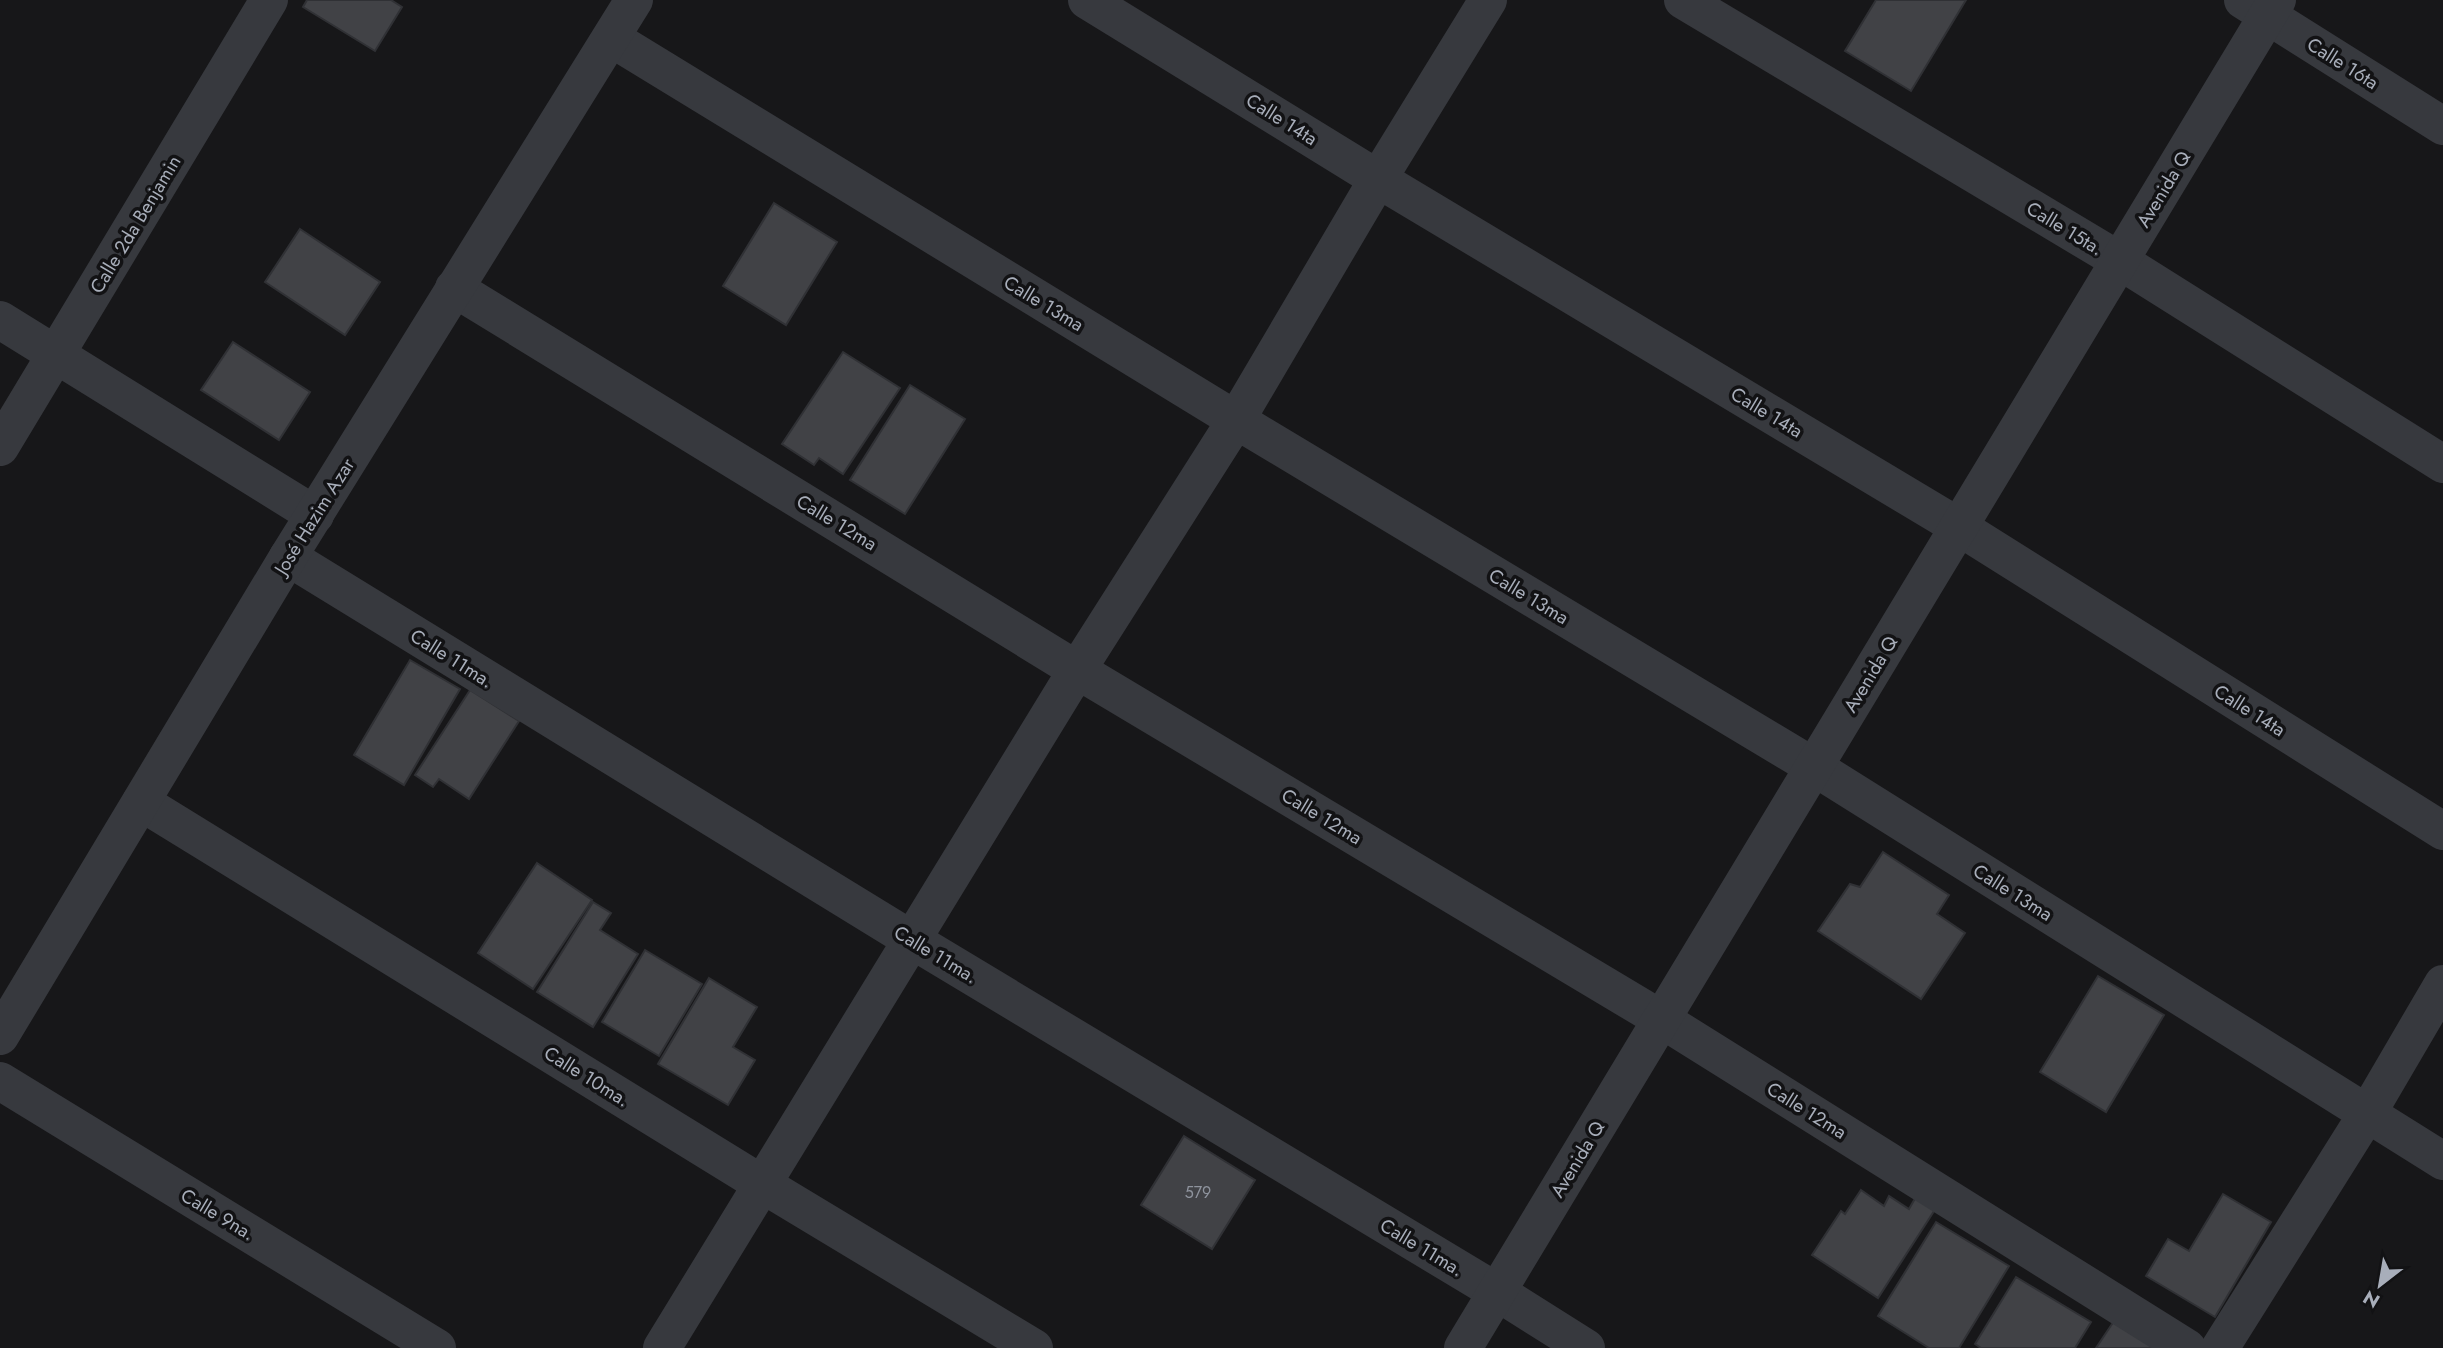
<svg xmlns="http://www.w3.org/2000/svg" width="2443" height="1348" viewBox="0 0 2443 1348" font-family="Jost,sans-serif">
	<rect width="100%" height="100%" fill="#171719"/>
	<path fill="#414246" stroke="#303135" stroke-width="2" d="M307 0H391L402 7 375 51 303 7Z
		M1876 0H1966L1911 91 1845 51Z
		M774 203 837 242 786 325 723 286Z
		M300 229 380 282 345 335 265 282Z
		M233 342 310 392 279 440 201 390Z
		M843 352 900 388 843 474 819 458 814 465 782 444Z
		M910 385 965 419 905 514 850 480Z
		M410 660 460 689 404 785 354 755Z
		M470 690 519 721 469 799 439 779 433 787 415 775Z
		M1883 852 1949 895 1937 914 1965 933 1921 999 1818 931 1850 884 1860 887Z
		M537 863 592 900 533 989 478 953Z
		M593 902 611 913 600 930 638 954 593 1027 537 992Z
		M645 950 702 984 659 1056 602 1022Z
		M2098 976 2164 1015 2106 1112 2040 1072Z
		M709 978 757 1007 733 1047 755 1060 728 1105 658 1064Z
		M1184 1136 1255 1180 1212 1249 1141 1205Z
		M1861 1190 1884 1206 1889 1196 1909 1209 1917 1195 1936 1208 1878 1298 1812 1255 1841 1211 1845 1214Z
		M2223 1194 2271 1222 2215 1317 2146 1276 2168 1239 2189 1251Z
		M1936 1222 2009 1266 1959 1348H1929L1878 1316Z
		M2016 1277 2091 1322 2075 1348H1981L1975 1344Z
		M2114 1321 2158 1348H2096Z"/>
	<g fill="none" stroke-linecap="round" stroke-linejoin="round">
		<path stroke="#37393e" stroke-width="38" d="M1087 0 1378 179 1959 527 2443 831
			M1683 0 2120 261 2443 464
			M2243 0 2443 126
			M611 38 1236 420 1814 767 2443 1161
			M454 288 1077 670 1661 1019 2187 1348
			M0 320 315 515
			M0 447 269 0
			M288 557 912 940 1497 1292 1586 1348
			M141 802 762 1184 1034 1348
			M0 1081 437 1348
			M662 1348 1077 670 1236 420 1378 179 1488 0
			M2220 1348 2367 1114 2443 984"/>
		<path stroke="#37393e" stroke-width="38" d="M0 1036 288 557 634 0
			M1463 1348 2277 0"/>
	</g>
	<g text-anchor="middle" stroke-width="7" stroke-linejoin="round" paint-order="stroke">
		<g font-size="16" fill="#8e939d">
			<text x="1198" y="1198">579</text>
		</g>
		<g font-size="19" fill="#a8aeba" stroke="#121214">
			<text transform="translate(2343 63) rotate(32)" y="7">Calle 16ta</text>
			<text transform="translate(1282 119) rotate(32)" y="7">Calle 14ta</text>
			<text transform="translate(2163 189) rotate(-59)" y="7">Avenida Q</text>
			<text transform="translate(135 224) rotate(-59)" y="7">Calle 2da Benjamin</text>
			<text transform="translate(2065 228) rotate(31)" y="7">Calle 15ta.</text>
			<text transform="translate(1044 303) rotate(31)" y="7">Calle 13ma</text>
			<text transform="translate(1767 412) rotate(31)" y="7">Calle 14ta</text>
			<text transform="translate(314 516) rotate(-58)" y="7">José Hazim Azar</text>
			<text transform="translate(837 522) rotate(31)" y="7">Calle 12ma</text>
			<text transform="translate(1529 596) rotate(31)" y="7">Calle 13ma</text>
			<text transform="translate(452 658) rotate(32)" y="7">Calle 11ma.</text>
			<text transform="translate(1870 674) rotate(-59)" y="7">Avenida Q</text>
			<text transform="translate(2250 710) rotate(32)" y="7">Calle 14ta</text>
			<text transform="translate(1322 816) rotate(31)" y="7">Calle 12ma</text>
			<text transform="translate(2013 892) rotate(32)" y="7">Calle 13ma</text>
			<text transform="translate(936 954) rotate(31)" y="7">Calle 11ma.</text>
			<text transform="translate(587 1076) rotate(32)" y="7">Calle 10ma.</text>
			<text transform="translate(1807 1110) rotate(32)" y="7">Calle 12ma</text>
			<text transform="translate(1577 1159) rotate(-59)" y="7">Avenida Q</text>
			<text transform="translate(218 1214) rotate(31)" y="7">Calle 9na.</text>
			<text transform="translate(1422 1247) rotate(31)" y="7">Calle 11ma.</text>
		</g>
	</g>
	<g transform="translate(2380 1285) rotate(211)" stroke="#121214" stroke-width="5" paint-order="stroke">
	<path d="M0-5L12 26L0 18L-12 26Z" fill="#a8aeba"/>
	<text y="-10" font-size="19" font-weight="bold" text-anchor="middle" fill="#a8aeba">N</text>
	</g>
</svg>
